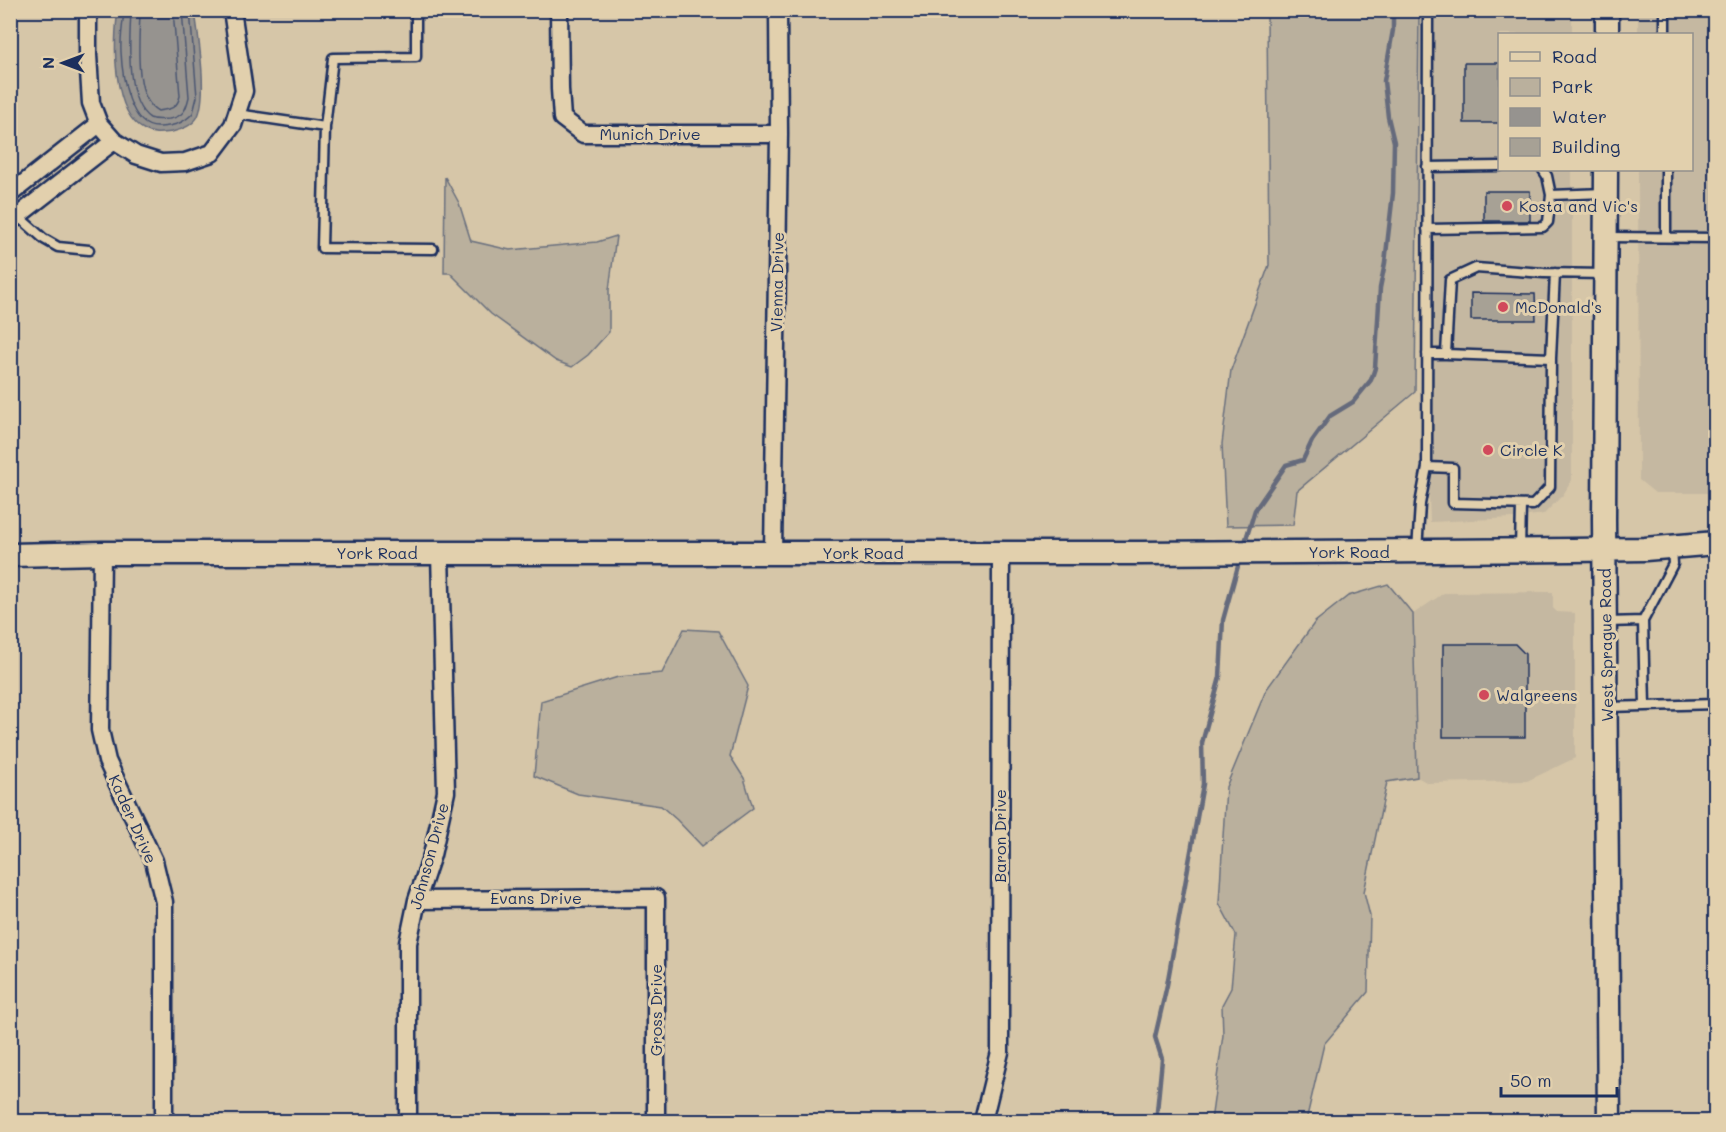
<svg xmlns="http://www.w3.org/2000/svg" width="1726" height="1132" viewBox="0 0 1726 1132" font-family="Mali,sans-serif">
	<rect width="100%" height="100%" fill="#d6c6a8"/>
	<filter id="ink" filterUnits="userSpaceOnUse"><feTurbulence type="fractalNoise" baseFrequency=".0167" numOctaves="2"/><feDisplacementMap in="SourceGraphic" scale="12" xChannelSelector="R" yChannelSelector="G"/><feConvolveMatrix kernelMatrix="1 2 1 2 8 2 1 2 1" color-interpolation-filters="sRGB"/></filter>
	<g filter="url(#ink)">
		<path fill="#c5b8a1" d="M1419 11H1572V34H1500V170H1572V480L1563 495 1544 514 1513 518 1430 522 1417 162Z
			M1638 11H1715V493H1655L1639 480 1638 170H1692V34H1638Z
			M1553 592V608L1557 612 1575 613V758L1527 781 1428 783 1417 777 1413 614 1444 593Z"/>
		<path fill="#bab09d" stroke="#6a707e" stroke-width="1.5" d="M1267 11H1419L1415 392 1297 491 1293 525 1226 526 1222 444 1231 370 1269 265Z
			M445 177 459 203 471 241 510 250 597 242 616 236 609 290V332L588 355 572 367 556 361 491 314 450 273H444Z
			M1388 584 1413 614 1417 777 1387 782 1364 892 1370 916 1368 992 1324 1044 1306 1121H1211L1223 1035 1222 1005 1231 988 1236 935 1219 903 1226 787 1266 690 1315 622 1348 596Z
			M684 629 718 631 748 686 730 756 744 778 753 808 702 846 677 820 661 806 578 794 534 776 541 701 618 677 662 673Z"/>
		<path fill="#96938f" stroke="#656b7b" stroke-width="1.5" d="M118 11H195C198 36 208 93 198 116 194 125 181 130 172 132 162 133 154 135 145 130 112 114 113 41 118 11Z"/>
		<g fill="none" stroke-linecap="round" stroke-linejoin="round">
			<path stroke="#4c5772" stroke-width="1.5" d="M124 10C123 24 120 38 121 52 122 74 129 130 160 127 173 126 183 124 193 113L197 97 190 10
				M131 10C130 37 124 101 150 118 156 121 163 119 169 119 183 117 186 110 189 97L182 10
				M140 10C140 36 132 97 158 111 170 109 177 109 180 96L173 10"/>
			<path stroke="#656b7b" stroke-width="4.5" d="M1246 539 1255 510 1286 465 1303 460 1312 441 1330 416 1353 402 1371 380 1375 368 1380 288 1385 263 1393 193 1394 142 1388 117 1384 81 1393 30V10
				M1156 1122 1162 1059 1155 1037 1167 985 1203 784 1202 743 1220 677 1223 620 1238 566"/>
		</g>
		<path fill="#a7a195" stroke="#1b2f5e" stroke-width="1.5" d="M1464 63H1500V123H1464Z
			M1484 191H1530V221H1484Z
			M1471 293 1535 294 1536 320H1471Z
			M1443 644H1515L1525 654V737H1443Z"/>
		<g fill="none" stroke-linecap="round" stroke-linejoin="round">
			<defs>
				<path id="lane" d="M1665 10V34
					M237 114 325 127 333 58 416 57V10
					M325 127 322 248 433 249
					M1427 167 1500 166
					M1543 170 1547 176 1551 195 1605 193
					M1666 170V237
					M18 216 44 239 58 247 89 250
					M1427 229 1543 227 1548 222 1551 195
					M1608 237 1716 238
					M1555 273 1551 358 1446 354 1450 280 1476 268 1544 273 1605 274
					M1427 354H1446
					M1427 467 1453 468V503L1533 505 1550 487 1551 358
					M1520 550 1521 505
					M1417 551 1420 504 1427 467 1428 10
					M1607 622 1643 621
					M1645 706 1716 704
					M1607 707 1645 706 1643 621 1673 564 1672 548"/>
				<path id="street" d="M88 10V55L91 103 99 124 114 141 136 155 161 163 185 162 212 153 233 125 244 91 232 10
					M559 10 560 89 562 118 583 134H779
					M10 194 99 124
					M10 222 114 141
					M102 553 100 730 107 761 154 861 164 902V1122
					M773 553 779 134 778 10
					M417 900 656 898V1122
					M984 1117 1000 1052 1001 553
					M408 1122V943L417 900 432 855 446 792 440 553"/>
				<path id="secondary" d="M1607 34V10
					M1606 170 1604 519 1609 1122
					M10 555 102 553H1141L1572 550 1645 549 1716 543"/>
			</defs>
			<use href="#lane" stroke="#1b2f5e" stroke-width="13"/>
			<use href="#street" stroke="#1b2f5e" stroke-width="21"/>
			<use href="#secondary" stroke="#1b2f5e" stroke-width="27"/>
			<use href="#lane" stroke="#e2d0ad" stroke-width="8"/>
			<use href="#street" stroke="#e2d0ad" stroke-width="16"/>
			<use href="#secondary" stroke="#e2d0ad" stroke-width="22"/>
		</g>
	</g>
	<g fill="#d1495b" stroke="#e2d0ad" stroke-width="2">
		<circle cx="1507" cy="206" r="6"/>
		<circle cx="1503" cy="307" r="6"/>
		<circle cx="1488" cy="450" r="6"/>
		<circle cx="1484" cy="695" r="6"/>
	</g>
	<g text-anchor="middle" stroke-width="6" stroke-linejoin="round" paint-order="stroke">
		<g font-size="16" fill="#1b2f5e" stroke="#e2d0ad">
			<text x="650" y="140">Munich Drive</text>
			<text transform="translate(777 282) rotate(-89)" y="6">Vienna Drive</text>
			<text x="1349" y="558">York Road</text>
			<text x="377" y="559">York Road</text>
			<text x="863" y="559">York Road</text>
			<text transform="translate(1606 645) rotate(-91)" y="6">West Sprague Road</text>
			<text transform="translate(133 819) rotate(66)" y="6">Kader Drive</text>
			<text transform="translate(1000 836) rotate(-90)" y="6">Baron Drive</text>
			<text transform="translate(429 856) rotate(-75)" y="6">Johnson Drive</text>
			<text x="536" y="904">Evans Drive</text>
			<text transform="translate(656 1010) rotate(-90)" y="6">Gross Drive</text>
		</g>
		<g font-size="16" fill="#1b2f5e" stroke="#e2d0ad" text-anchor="start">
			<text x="1519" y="212">Kosta and Vic's</text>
			<text x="1515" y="313">McDonald's</text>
			<text x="1500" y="456">Circle K</text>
			<text x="1496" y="701">Walgreens</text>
		</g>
	</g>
	<rect width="1726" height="1132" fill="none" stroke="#e2d0ad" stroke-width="36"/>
	<rect x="18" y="18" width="1690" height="1096" fill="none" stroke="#1b2f5e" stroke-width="2" filter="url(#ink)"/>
	<rect x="1498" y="33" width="195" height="138" fill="#e2d0ad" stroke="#92908d" stroke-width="1.5"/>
	<rect x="1510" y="52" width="30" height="9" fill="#e2d0ad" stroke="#92908d" stroke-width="1.5"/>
	<text x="1552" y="63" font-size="18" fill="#1b2f5e">Road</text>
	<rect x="1510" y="78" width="30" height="18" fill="#bab09d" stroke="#92908d" stroke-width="1.5"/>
	<text x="1552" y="93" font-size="18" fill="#1b2f5e">Park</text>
	<rect x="1510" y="108" width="30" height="18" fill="#96938f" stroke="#92908d" stroke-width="1.5"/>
	<text x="1552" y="123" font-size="18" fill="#1b2f5e">Water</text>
	<rect x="1510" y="138" width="30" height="18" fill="#a7a195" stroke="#92908d" stroke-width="1.5"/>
	<text x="1552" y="153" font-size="18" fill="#1b2f5e">Building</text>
	<g transform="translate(63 63) rotate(270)" stroke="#e2d0ad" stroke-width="4.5" paint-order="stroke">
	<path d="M0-4.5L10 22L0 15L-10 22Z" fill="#1b2f5e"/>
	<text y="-9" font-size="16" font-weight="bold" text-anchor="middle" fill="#1b2f5e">N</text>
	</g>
	<path d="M1501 1087v9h116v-9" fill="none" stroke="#1b2f5e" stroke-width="3"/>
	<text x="1510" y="1087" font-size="18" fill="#1b2f5e" stroke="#e2d0ad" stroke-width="4.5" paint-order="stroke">50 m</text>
</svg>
